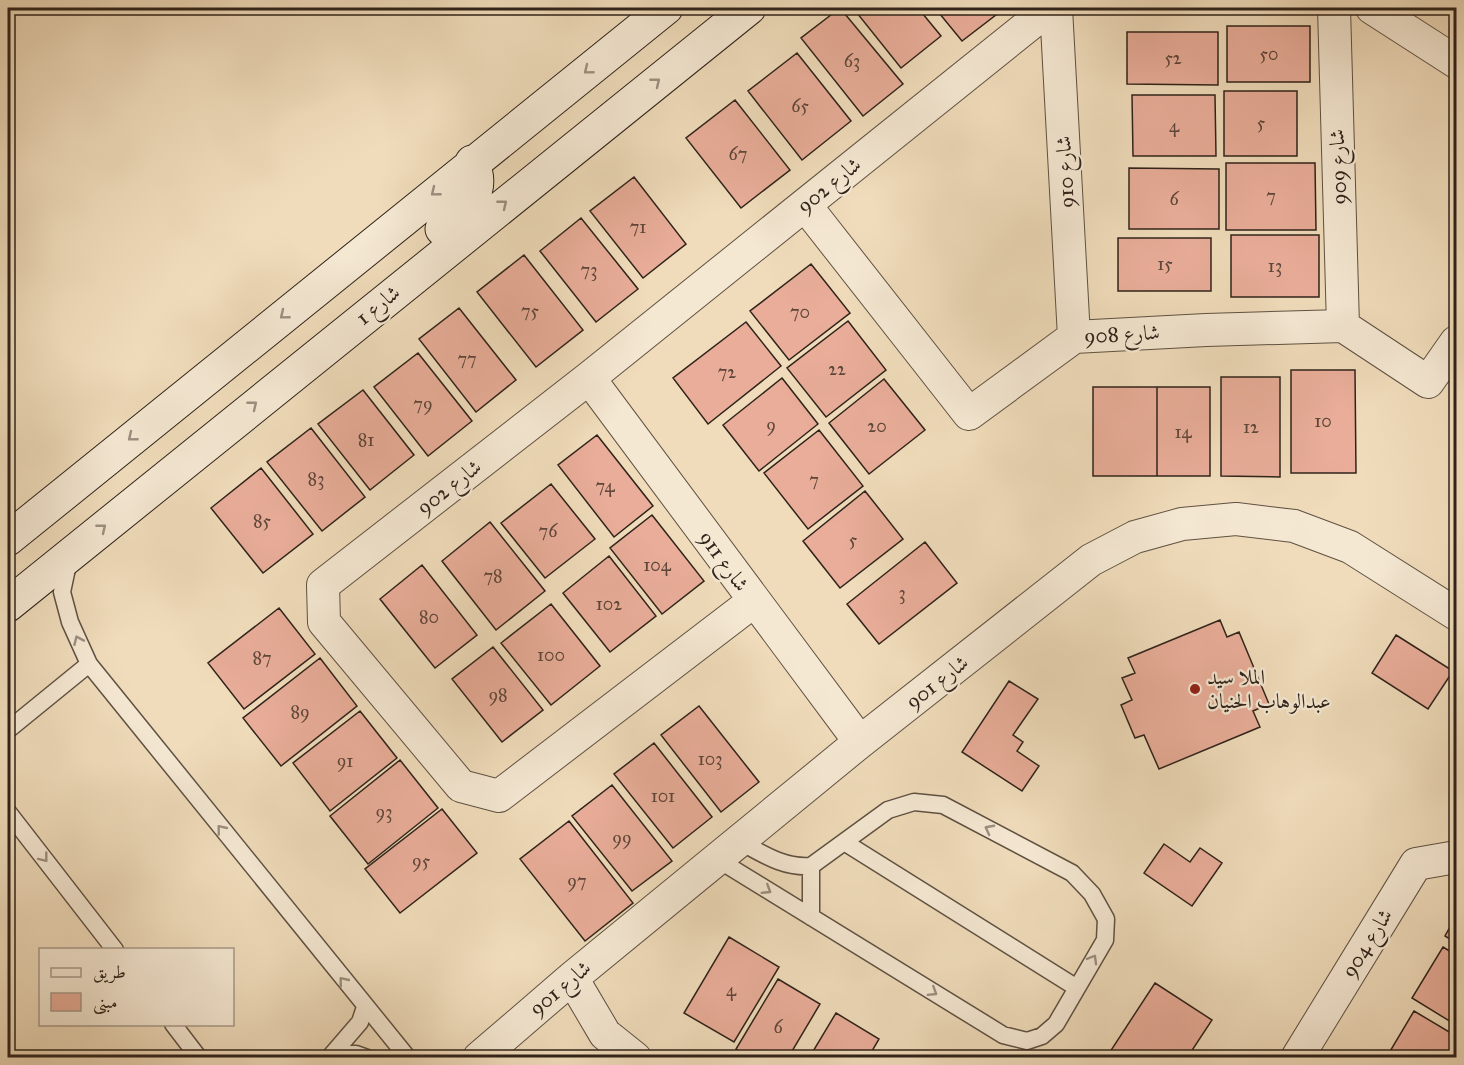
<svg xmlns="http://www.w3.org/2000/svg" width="1464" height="1065" viewBox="0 0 1464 1065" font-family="'IM FELL Great Primer',Amiri,serif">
	<rect width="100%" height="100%" fill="#f0dcbb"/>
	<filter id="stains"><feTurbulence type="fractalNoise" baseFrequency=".00333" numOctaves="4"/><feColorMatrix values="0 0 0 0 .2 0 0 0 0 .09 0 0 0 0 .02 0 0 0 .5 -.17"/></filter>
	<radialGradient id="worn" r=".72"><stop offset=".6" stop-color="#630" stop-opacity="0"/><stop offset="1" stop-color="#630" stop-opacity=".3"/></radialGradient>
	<path fill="#e9ad99" stroke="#2f231a" stroke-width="1.5" d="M840 8 903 84 863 116 801 38Z
		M853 8H918L941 36 901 68Z
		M935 8H1005L962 41Z
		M1227 26H1310V82H1227Z
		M1127 32H1218V85L1127 84Z
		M797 53 851 121 802 160 748 91Z
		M1224 91H1297V156H1224Z
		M1132 95H1215L1216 156H1133Z
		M735 100 790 170 741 208 686 138Z
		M1226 163H1315L1316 230H1226Z
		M1129 168 1219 169V229H1129Z
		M634 177 686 244 643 278 590 211Z
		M581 218 638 289 596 322 540 251Z
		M1231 235H1319V297H1231Z
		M1118 238H1211V291H1118Z
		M524 255 583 330 536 367 477 292Z
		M811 264 850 313 789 360 750 311Z
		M459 308 516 380 476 412 419 339Z
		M848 321 886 370 826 417 787 368Z
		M746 322 781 366 708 424 673 378Z
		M418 353 472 421 428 456 374 387Z
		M1291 370H1355L1356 473H1291Z
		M1221 377H1280V477L1221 476Z
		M782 378 818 424 759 471 723 425Z
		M884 379 925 430 869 474 829 423Z
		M1093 387H1157V476H1093Z
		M1157 387H1210V476H1157Z
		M363 390 414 455 370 490 318 424Z
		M311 428 365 497 322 531 267 462Z
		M819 430 863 486 808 529 764 473Z
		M597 435 653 506 614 537 558 465Z
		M261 468 313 534 263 573 211 508Z
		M551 484 595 539 545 578 501 523Z
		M865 491 903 539 840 588 803 541Z
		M652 515 704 581 662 614 610 548Z
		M490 522 545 591 496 630 442 561Z
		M925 542 957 583 879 644 847 604Z
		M609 556 656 616 610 652 563 593Z
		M422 565 477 635 435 668 380 599Z
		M551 604 600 666 551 705 501 643Z
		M279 608 315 654 244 709 208 663Z
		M1220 620 1227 637 1239 632 1269 704 1253 711 1260 727 1159 769 1144 735 1135 738 1121 705 1132 700 1122 678 1135 673 1128 658Z
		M1396 635 1453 671 1428 709 1372 673Z
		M493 647 543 710 502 742 452 679Z
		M320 658 357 706 281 766 243 718Z
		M1009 681 1038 699 1013 735 1023 742 1017 751 1039 766 1022 791 962 752Z
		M699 706 759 782 721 812 661 735Z
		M360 711 397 758 330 811 293 763Z
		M654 743 712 817 673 848 614 774Z
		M400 760 438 808 368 864 330 816Z
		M612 785 672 861 632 891 572 816Z
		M442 809 477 853 400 913 365 869Z
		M569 821 633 903 585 941 520 859Z
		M1164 844 1190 862 1200 848 1222 863 1192 906 1144 873Z
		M1456 916V943L1445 936Z
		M729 937 779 967 734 1042 684 1013Z
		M1443 947 1456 955V1025L1412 998Z
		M778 979 820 1004 788 1058H750L736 1049Z
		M1155 983 1212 1020 1187 1058H1106Z
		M1414 1011 1456 1036V1058H1386Z
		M836 1013 879 1039 868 1058H809Z"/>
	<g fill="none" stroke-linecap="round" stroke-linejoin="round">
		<defs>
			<path id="lane" d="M69 559 62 592 70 622 89 664 408 1058
				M8 730 89 664
				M8 812 115 950
				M844 842 1077 988
				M717 859 1003 1035 1027 1041 1042 1036 1056 1024 1105 940 1106 919 1092 894 1072 873 943 805 914 802 888 810 811 866C783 868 763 854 739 841
				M811 917V866
				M173 1024 199 1058
				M334 1054H356L367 1058
				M329 1058 360 1022 365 1007"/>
			<path id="street" d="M1056 8 1074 337
				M1334 8 1343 326
				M1372 8 1456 62
				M805 205 969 414 1074 337 1206 330 1343 326 1428 382 1456 342
				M589 378 860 742
				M754 601 499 796 461 786 324 622 323 585 589 378 1050 8
				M572 978 605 1034 635 1058
				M479 1058 572 978 860 742 1091 560 1135 537 1182 524 1236 519 1294 526 1350 547 1456 614
				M1297 1058 1416 864 1456 857"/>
			<path id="secondary" d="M442 229C464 210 487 194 472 162
				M8 539 666 8
				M8 605 749 8"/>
		</defs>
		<use href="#lane" stroke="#5f5142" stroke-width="19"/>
		<use href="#street" stroke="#5f5142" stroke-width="34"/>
		<use href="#secondary" stroke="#2f231a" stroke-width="35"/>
		<use href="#lane" stroke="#f5e8d3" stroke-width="16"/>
		<use href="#street" stroke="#f5e8d3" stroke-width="32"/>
		<use href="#secondary" stroke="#f5e8d3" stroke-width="33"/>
	</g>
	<defs><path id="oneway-chevron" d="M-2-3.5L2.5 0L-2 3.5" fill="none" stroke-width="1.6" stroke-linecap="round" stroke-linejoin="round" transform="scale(1.5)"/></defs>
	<g stroke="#9c8f80">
		<use href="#oneway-chevron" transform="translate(588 70) rotate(141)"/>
		<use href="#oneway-chevron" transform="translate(656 82) rotate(-39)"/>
		<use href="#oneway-chevron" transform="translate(435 192) rotate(141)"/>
		<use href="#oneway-chevron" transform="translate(503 204) rotate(-39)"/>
		<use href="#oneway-chevron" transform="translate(284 315) rotate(141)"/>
		<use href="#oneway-chevron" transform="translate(253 405) rotate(-39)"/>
		<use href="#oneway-chevron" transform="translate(132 437) rotate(141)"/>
		<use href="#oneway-chevron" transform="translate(102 528) rotate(-39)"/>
		<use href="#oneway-chevron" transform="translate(78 640) rotate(-114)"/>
		<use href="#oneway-chevron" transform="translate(221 829) rotate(-129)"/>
		<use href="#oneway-chevron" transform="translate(989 829) rotate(-152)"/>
		<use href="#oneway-chevron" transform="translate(44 858) rotate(52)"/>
		<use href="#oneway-chevron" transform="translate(767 890) rotate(32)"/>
		<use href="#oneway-chevron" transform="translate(1093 959) rotate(-60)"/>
		<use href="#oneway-chevron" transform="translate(343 981) rotate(-129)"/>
		<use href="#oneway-chevron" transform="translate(933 992) rotate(32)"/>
	</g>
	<circle fill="#8f2418" stroke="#f5e8d3" stroke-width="2" cx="1195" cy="689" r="6"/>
	<g text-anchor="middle" stroke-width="4.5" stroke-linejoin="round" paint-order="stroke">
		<g font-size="18" fill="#5e463a">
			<text x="1269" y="60">50</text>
			<text x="1173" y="64">52</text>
			<text x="852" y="67">63</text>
			<text x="800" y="112">65</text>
			<text x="1261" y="129">5</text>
			<text x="1174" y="132">4</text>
			<text x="738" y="160">67</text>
			<text x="1271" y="202">7</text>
			<text x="1174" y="205">6</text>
			<text x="638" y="233">71</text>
			<text x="1165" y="270">15</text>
			<text x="1275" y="272">13</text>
			<text x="589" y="276">73</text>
			<text x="530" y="317">75</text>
			<text x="800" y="318">70</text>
			<text x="467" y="365">77</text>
			<text x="837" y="375">22</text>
			<text x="727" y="378">72</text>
			<text x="423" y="410">79</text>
			<text x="1323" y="427">10</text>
			<text x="771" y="431">9</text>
			<text x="877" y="432">20</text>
			<text x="1251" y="433">12</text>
			<text x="1183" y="438">14</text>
			<text x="366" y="446">81</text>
			<text x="316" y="485">83</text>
			<text x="814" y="486">7</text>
			<text x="605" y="492">74</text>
			<text x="262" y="527">85</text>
			<text x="548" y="537">76</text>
			<text x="853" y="546">5</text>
			<text x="657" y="571">104</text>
			<text x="493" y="582">78</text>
			<text x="902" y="599">3</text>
			<text x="609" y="610">102</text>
			<text x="429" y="623">80</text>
			<text x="551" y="661">100</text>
			<text x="262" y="664">87</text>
			<text x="498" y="701">98</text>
			<text x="300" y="718">89</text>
			<text x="710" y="765">103</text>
			<text x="345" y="767">91</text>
			<text x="663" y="802">101</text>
			<text x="384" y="818">93</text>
			<text x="622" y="844">99</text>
			<text x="421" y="867">95</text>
			<text x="577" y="887">97</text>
			<text x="731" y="996">4</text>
			<text x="778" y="1033">6</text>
		</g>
		<g font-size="21" fill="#2f231a" stroke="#f5e8d3">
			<text transform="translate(1338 167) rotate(-92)" y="7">شارع 909</text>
			<text transform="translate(1065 172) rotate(-93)" y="7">شارع 910</text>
			<text transform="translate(829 185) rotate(-39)" y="7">شارع 902</text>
			<text transform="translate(378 305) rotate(-39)" y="7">شارع 1</text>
			<text transform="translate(1122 334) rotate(-3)" y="7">شارع 908</text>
			<text transform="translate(449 487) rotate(-38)" y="7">شارع 902</text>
			<text transform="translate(724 561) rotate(54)" y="7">شارع 911</text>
			<text transform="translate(937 682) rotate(-38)" y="7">شارع 901</text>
			<text transform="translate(1367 943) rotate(-58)" y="7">شارع 904</text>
			<text transform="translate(560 988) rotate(-40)" y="7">شارع 901</text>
		</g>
		<g font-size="21" fill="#2f231a" stroke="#f5e8d3" text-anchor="start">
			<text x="1207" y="684">الملا سيد<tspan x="1207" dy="24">عبدالوهاب الحنيان</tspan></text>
		</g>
	</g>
	<rect width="1464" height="1065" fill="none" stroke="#f0dcbb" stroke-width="30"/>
	<rect x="9" y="9" width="1446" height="1047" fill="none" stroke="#2f231a" stroke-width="3"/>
	<rect x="15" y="15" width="1434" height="1035" fill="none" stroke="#2f231a" stroke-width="1.5"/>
	<rect x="39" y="948" width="195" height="78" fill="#f5e8d3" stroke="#a69989" stroke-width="1.5"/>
	<rect x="51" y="968" width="30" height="9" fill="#f5e8d3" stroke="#a69989" stroke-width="1.5"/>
	<text x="93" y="978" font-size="18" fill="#2f231a">طريق</text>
	<rect x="51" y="993" width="30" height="18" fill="#e9ad99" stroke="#a69989" stroke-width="1.5"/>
	<text x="93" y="1008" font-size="18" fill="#2f231a">مبنى</text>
	<rect width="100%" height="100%" filter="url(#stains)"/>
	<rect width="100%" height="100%" fill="url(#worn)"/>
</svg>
